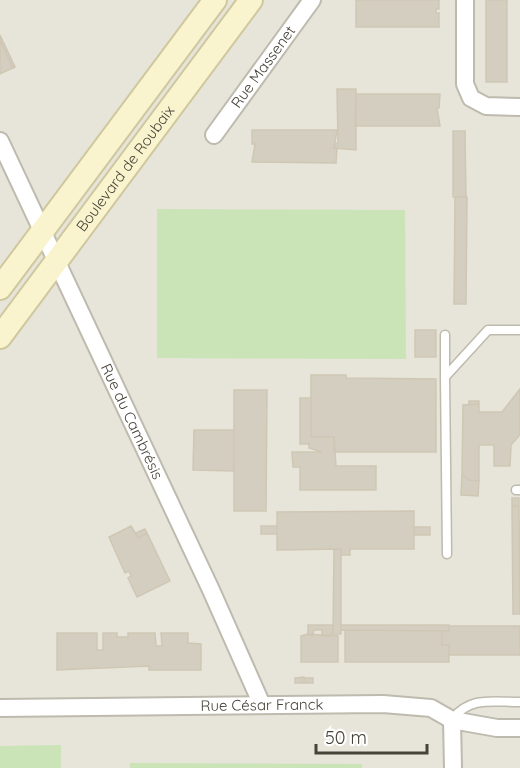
<svg xmlns="http://www.w3.org/2000/svg" width="520" height="768" viewBox="0 0 520 768" font-family="Quicksand,sans-serif">
	<rect width="100%" height="100%" fill="#f4f2ea"/>
	<path fill="#e7e4d9" d="M0 0H520V768H0Z"/>
	<path fill="#cbe4b7" d="M157 209 405 210 406 359 157 358Z
		M61 745V768H0V746Z
		M130 763 362 764V768H130Z"/>
	<path fill="#d4cec1" stroke="#cfc7b4" stroke-width="1.5" d="M356 0H439V9H436V13H439V27H356Z
		M486 0H507V82H486Z
		M0 35 15 67 13 68 0 40Z
		M0 40 13 68 0 74Z
		M337 89H356V150L334 148V144L338 143Z
		M356 94H440L439 108H437L440 126H355Z
		M252 130H337L334 148H337L336 163 252 162 255 144H252Z
		M453 131H465L466 197H453Z
		M455 197H467L466 304H454Z
		M415 330H436V357H415Z
		M311 375H346V378L436 379V452H334V437H311Z
		M520 389V435L511 445 510 466H494V445H479V481L469 480 462 474 463 405 479 404V412H502Z
		M234 390H267L266 511H234Z
		M300 398H311V437H334L336 466H376V490H300V467H293L292 452H322L309 448V444H300Z
		M469 401H479V404L469 405Z
		M194 430H234V471L193 470Z
		M462 474 469 480 479 481 478 496 461 495Z
		M512 498H519V506H512Z
		M512 506H519L520 614H513Z
		M414 511V549H350V555H341V549L277 550V512Z
		M131 526 138 538 147 533 170 581 137 597 128 578 131 576 129 571 125 573 109 537Z
		M261 526H277V534H261Z
		M414 527H430V535H414Z
		M145 529 147 533 138 538 136 533Z
		M341 549V634H333L334 550Z
		M308 625H333V630L331 636H322V630H314L312 636 308 634Z
		M341 625H449V631L341 630Z
		M449 626H520V655H449V645H442V631H449Z
		M345 630 442 631V645H449V662H345Z
		M57 633H97V650H103V633H117V637H128V633H155L156 646H162L161 633H188V643L201 644V670H149V666L57 670Z
		M308 634 338 636V662H301V636Z
		M304 677V683H295V678Z
		M304 678H313V683H304Z"/>
	<g fill="none" stroke-linecap="round" stroke-linejoin="round">
		<defs>
			<path id="lane" d="M445 335V377
				M516 490H520
				M447 554 445 377 488 330H520
				M452 719C471 696 492 702 520 702"/>
			<g id="street">
				<path d="M465 0V84L471 98 486 106 520 107"/>
				<path id="s1" d="M214 135 312 0"/>
				<path id="s2" d="M0 141 211 590 262 705"/>
				<path id="s3" d="M0 708 383 704 431 708 452 720 497 728H520"/>
				<path d="M452 720 453 768"/>
			</g>
			<g id="secondary">
				<path d="M0 288 215 0"/>
				<path id="s4" d="M0 337 251 0"/>
			</g>
		</defs>
		<use href="#lane" stroke="#bebaae" stroke-width="11"/>
		<use href="#street" stroke="#bebaae" stroke-width="20"/>
		<use href="#secondary" stroke="#cfc79e" stroke-width="26"/>
		<use href="#lane" stroke="#fff" stroke-width="8"/>
		<use href="#street" stroke="#fff" stroke-width="16"/>
		<use href="#secondary" stroke="#faf4ce" stroke-width="22"/>
	</g>
	<g text-anchor="middle" stroke-width="4.5" stroke-linejoin="round" paint-order="stroke">
		<g font-size="15" fill="#474339" stroke="#fff">
			<text dy="5" stroke="none"><textPath href="#s1" startOffset="84">Rue Massenet</textPath></text>
			<text dy="5" stroke="none"><textPath href="#s4" startOffset="210">Boulevard de Roubaix</textPath></text>
			<text dy="5" stroke="none"><textPath href="#s2" startOffset="310">Rue du Cambrésis</textPath></text>
			<text dy="5" stroke="none"><textPath href="#s3" startOffset="262">Rue César Franck</textPath></text>
		</g>
	</g>
	<path d="M316 744v9h111v-9" fill="none" stroke="#474339" stroke-width="3"/>
	<text x="325" y="744" font-size="18" fill="#474339" stroke="#ffffff" stroke-width="4.5" paint-order="stroke">50 m</text>
</svg>
